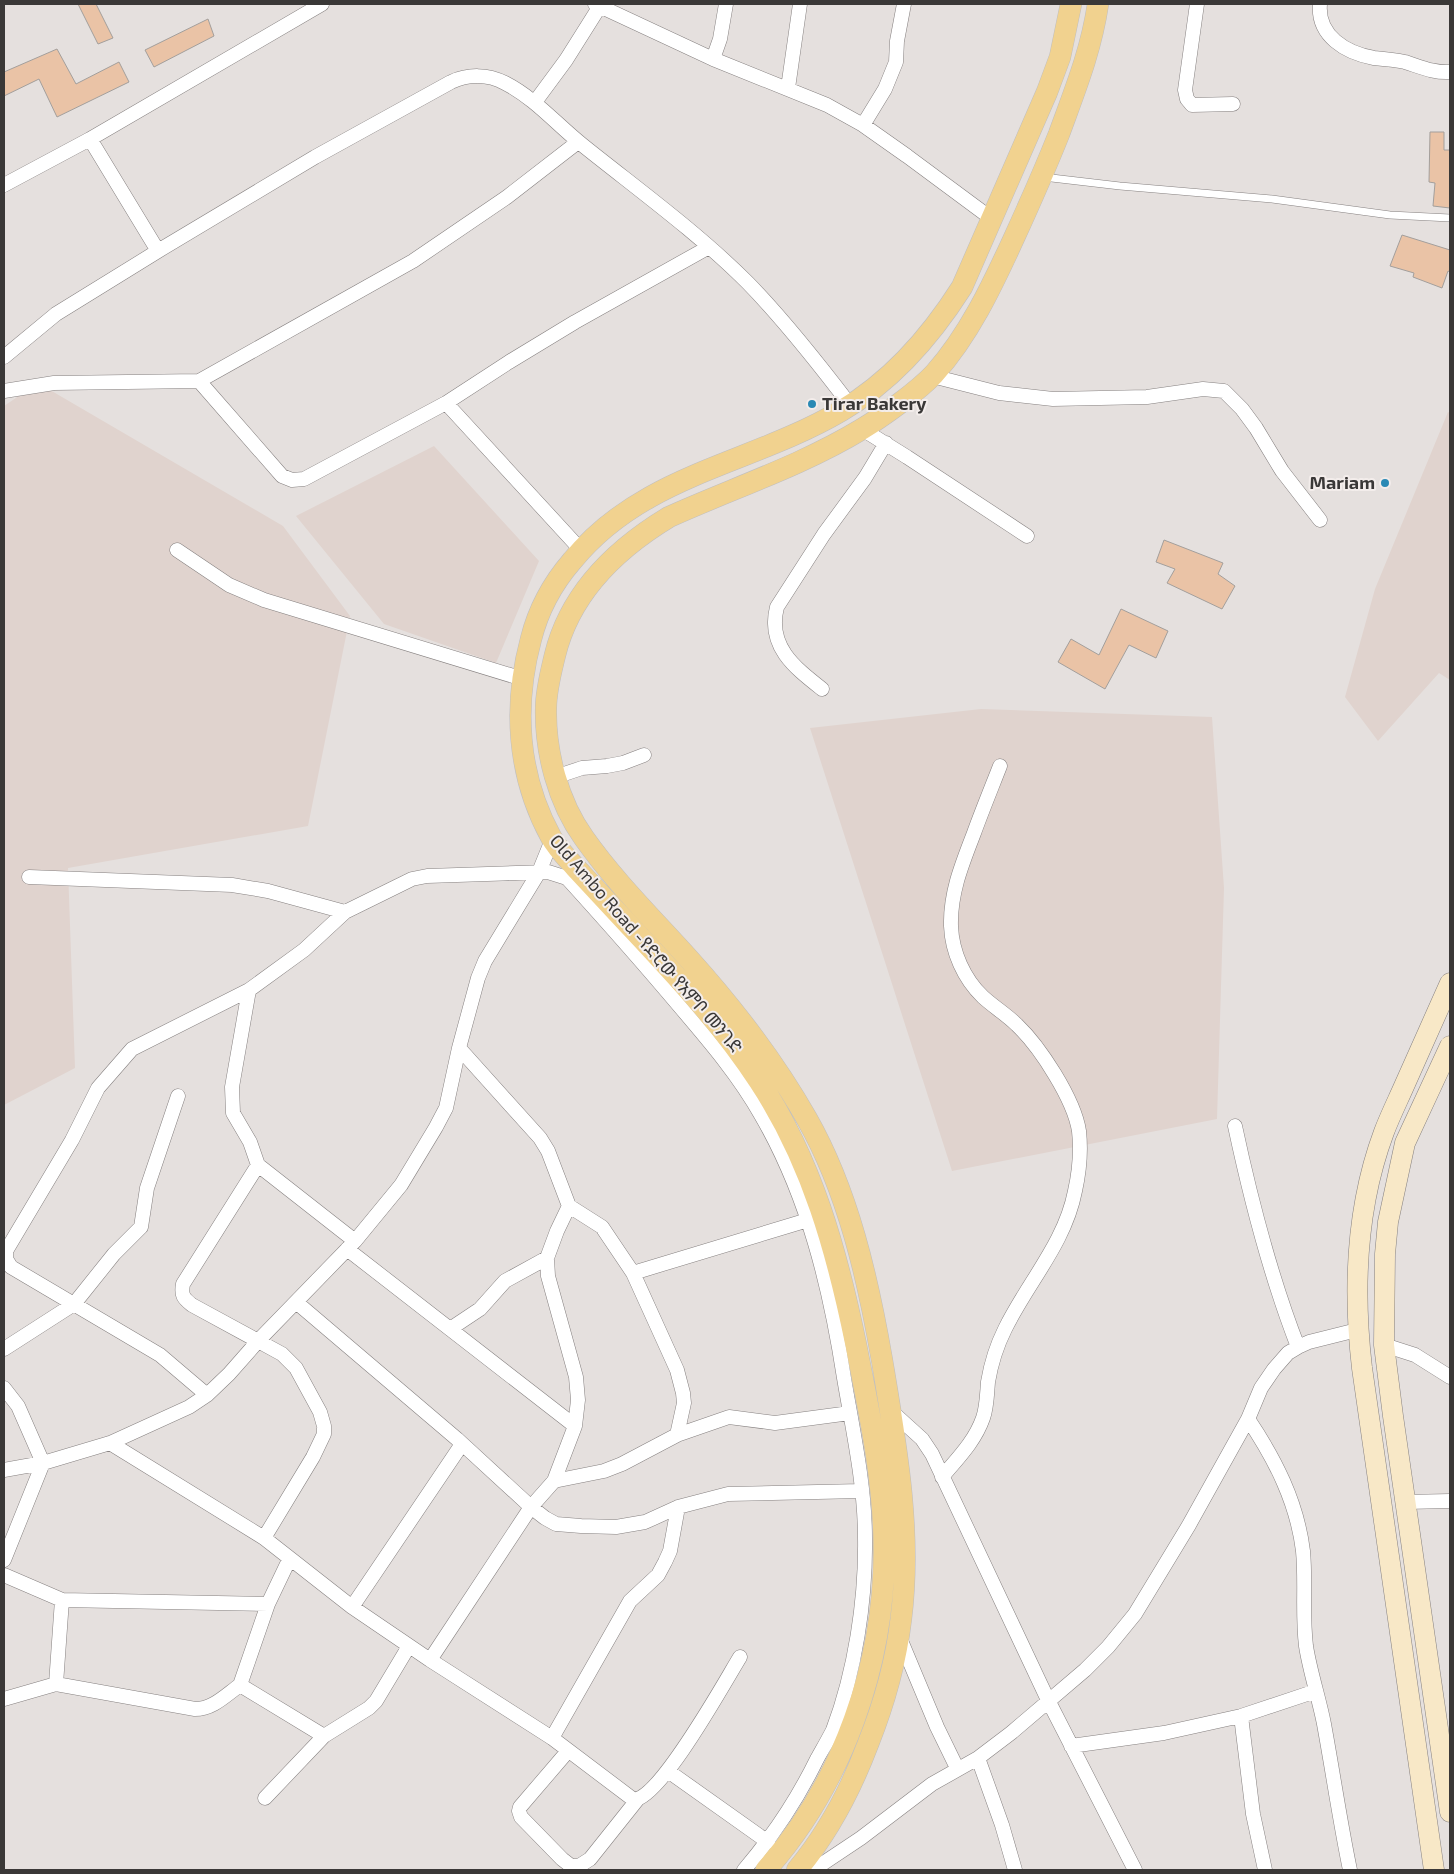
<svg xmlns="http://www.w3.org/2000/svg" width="1454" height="1874" viewBox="0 0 1454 1874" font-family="'Exo 2','Noto Sans Ethiopic',sans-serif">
	<rect width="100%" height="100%" fill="#e5e0de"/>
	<path fill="#e0d3ce" d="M38 383 283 526 350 616 308 826 68 868 75 1068 4 1105V406Z
		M1448 412 1450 413V680L1439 673 1378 741 1345 697 1375 589Z
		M434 446 539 561 496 663 384 624 296 516Z
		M981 709 1212 717 1224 888 1217 1119 952 1171 810 728Z"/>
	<path fill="#eac3a6" stroke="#a39f9c" d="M78 4H96L113 38 98 44Z
		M208 19 214 36 154 67 145 50Z
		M57 49 76 84 119 62 129 82 57 117 39 79 4 96V72Z
		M1430 132H1444V150H1450V208L1433 206 1435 183 1429 182Z
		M1402 235 1450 250V272L1448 271 1442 288 1413 277 1414 273 1390 266Z
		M1164 540 1223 563 1218 574 1235 586 1222 609 1167 583 1175 569 1156 562Z
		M1121 609 1168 631 1156 658 1129 645 1105 689 1058 662 1071 639 1099 655Z"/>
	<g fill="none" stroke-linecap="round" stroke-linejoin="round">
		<defs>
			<path id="service" d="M1043 177 1120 186 1272 199 1390 215 1450 218"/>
			<path id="minor" d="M595 4 713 59 827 105 863 125 907 156 992 219
				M1197 4 1185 90 1187 99 1192 105 1233 104
				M1320 4C1317 36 1346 53 1374 58 1385 59 1395 60 1405 62 1421 67 1433 73 1450 72
				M713 59 720 39 726 4
				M788 88 800 4
				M535 102 566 60 600 6
				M863 125 885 89 896 62 897 41 904 4
				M90 139 158 251
				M4 185 90 139 322 4
				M4 357 56 314 158 251 315 157 451 82C468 74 488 74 505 83 536 99 558 126 585 147 640 191 698 233 748 283 785 321 818 363 850 405
				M932 376 999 393 1053 399 1147 397 1203 389 1224 391 1242 409 1256 428 1282 471 1320 520
				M199 381 413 261 507 197 578 142
				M4 391 54 383 199 381 282 476 292 480 304 479 446 403 509 362 575 322 709 247
				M446 403 581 550
				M862 429 907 457 1027 536
				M177 550 229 585 264 600 523 679
				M822 689C794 667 767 646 777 607L824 534 865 478 886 443
				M555 777 582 768 607 766 623 763 644 755
				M29 877 232 885 268 891 345 912
				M459 1048 540 1138 548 1151 569 1206 602 1227 633 1273 677 1370 683 1393 684 1403 677 1435
				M1235 1126C1251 1201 1270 1275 1298 1347
				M258 1165 183 1284C181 1295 183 1298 192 1305L282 1354 296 1368 320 1412 324 1426V1434L313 1457 264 1538
				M355 1241 258 1165 250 1142 233 1113 232 1087 249 990 304 950 345 912 412 879 427 876 548 872 567 878C606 921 644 964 681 1008 710 1042 739 1076 761 1115 808 1196 830 1287 844 1378 853 1431 865 1485 865 1538 866 1600 855 1672 833 1730 828 1740 822 1750 817 1759 797 1800 773 1836 744 1870
				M347 1249 575 1426
				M633 1273 808 1220
				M296 1302 457 1439 531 1507 545 1518 556 1524 581 1526 616 1527 645 1522 678 1507 728 1494 861 1491
				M450 1329 480 1309 505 1281 547 1258
				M1384 1345 1415 1355 1450 1377
				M4 1349 74 1304 114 1254 141 1227 147 1188 178 1096
				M4 1388 18 1406 43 1463 4 1560
				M207 1395 160 1355 11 1267 6 1259V1251L72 1140 98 1088 132 1049 249 990
				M888 1410H890L922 1439 932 1454 1048 1700 1135 1870
				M1248 1419C1275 1459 1297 1502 1303 1551 1306 1583 1302 1614 1306 1646 1310 1672 1319 1698 1324 1724 1333 1773 1340 1822 1350 1870
				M110 1443 264 1538 352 1607 430 1660 552 1738 634 1800C662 1796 724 1683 740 1657
				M4 1470 43 1463 110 1443 189 1407 207 1395 229 1374 258 1341 355 1241 401 1185 436 1127 446 1108 459 1048 478 978 485 961 539 872 552 840
				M942 1477C958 1458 975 1441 983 1418 987 1407 987 1393 988 1382 991 1364 997 1345 1005 1329 1028 1282 1065 1243 1075 1191 1079 1173 1081 1149 1079 1131 1074 1099 1040 1047 1017 1025 1007 1015 994 1007 983 997 964 979 952 952 951 926 950 893 962 864 974 833 982 811 991 789 1000 766
				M554 1481 604 1471 622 1464 677 1435 729 1417 775 1423 850 1413
				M1405 1502 1450 1501
				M289 1560 268 1604 240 1685 324 1736
				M4 1575 62 1600 268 1604
				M352 1607 462 1444
				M899 1636 937 1727 957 1768
				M430 1660 531 1507 554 1481 575 1426 578 1400 576 1377 548 1276 547 1258 557 1231 569 1206
				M56 1684 62 1600
				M4 1699 56 1684 195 1709C213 1709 226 1695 240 1685
				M1241 1716 1253 1814 1265 1870
				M552 1738 630 1601 658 1575 665 1562 670 1551 678 1507
				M1071 1746 1164 1733 1241 1716 1316 1691
				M568 1751 520 1807 519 1811 521 1817 562 1859 571 1866H579L590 1859 637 1800
				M978 1758 1002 1825 1015 1870
				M668 1771 768 1842
				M265 1798 324 1736 369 1708 376 1701 409 1646
				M813 1870 861 1838 932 1784 978 1758 1011 1733 1085 1670 1108 1647 1135 1614 1189 1525 1248 1419 1261 1388 1274 1369 1288 1353 1298 1347 1309 1342 1357 1330"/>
			<path id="secondary" d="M1450 1046 1405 1143 1388 1222 1385 1254 1384 1345 1393 1416 1450 1812
				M1434 1870 1362 1368C1353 1290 1356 1207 1384 1132 1390 1116 1398 1100 1405 1084 1420 1050 1435 1017 1450 983"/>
			<path id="primary" d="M766 1870C843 1783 885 1663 884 1548 884 1480 869 1411 856 1345 837 1252 812 1161 759 1081 718 1018 666 965 615 910 602 896 589 882 575 867 567 858 557 848 551 837 517 775 513 706 531 639 538 611 553 583 572 561 643 474 749 465 841 411 892 381 931 336 962 287L1047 92 1060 57 1071 4
				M797 1870C828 1833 851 1789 868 1744 884 1704 896 1662 901 1619 912 1532 896 1444 882 1360 868 1279 848 1191 807 1119 774 1061 734 1009 689 959 654 920 615 882 584 838 558 802 545 752 546 708 546 690 551 672 555 655 570 593 616 549 669 517 733 488 801 466 862 429 882 417 918 391 934 374 969 335 992 286 1014 238 1030 203 1045 169 1059 134 1075 90 1091 51 1098 4"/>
		</defs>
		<use href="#service" stroke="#868180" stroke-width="8"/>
		<use href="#minor" stroke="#868180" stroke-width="15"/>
		<use href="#secondary" stroke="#868180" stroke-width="21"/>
		<use href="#primary" stroke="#c0bfbf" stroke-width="22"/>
		<use href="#service" stroke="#fff" stroke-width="7"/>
		<use href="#minor" stroke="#fff" stroke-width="14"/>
		<use href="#secondary" stroke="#f8e8c7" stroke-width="20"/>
		<use href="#primary" stroke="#f1d28f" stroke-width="21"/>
	</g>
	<g fill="#2a89b4" stroke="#f3edeb" stroke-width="2">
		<circle cx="812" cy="404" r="5"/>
		<circle cx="1385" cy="483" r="5"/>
	</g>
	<g text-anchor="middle" stroke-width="4" stroke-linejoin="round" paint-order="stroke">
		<g font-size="18" font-weight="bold" fill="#3a3837" stroke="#f3edeb" text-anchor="start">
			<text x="822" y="410">Tirar Bakery</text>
			<text x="1375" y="489" text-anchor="end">Mariam</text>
		</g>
		<g font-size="18" fill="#3a3837" stroke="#f3edeb">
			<text transform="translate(646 944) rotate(49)" y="6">Old Ambo Road -የድሮው የአምቦ መንገድ</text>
		</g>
	</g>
	<rect width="1454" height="1874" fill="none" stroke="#3a3837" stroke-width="10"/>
</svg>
